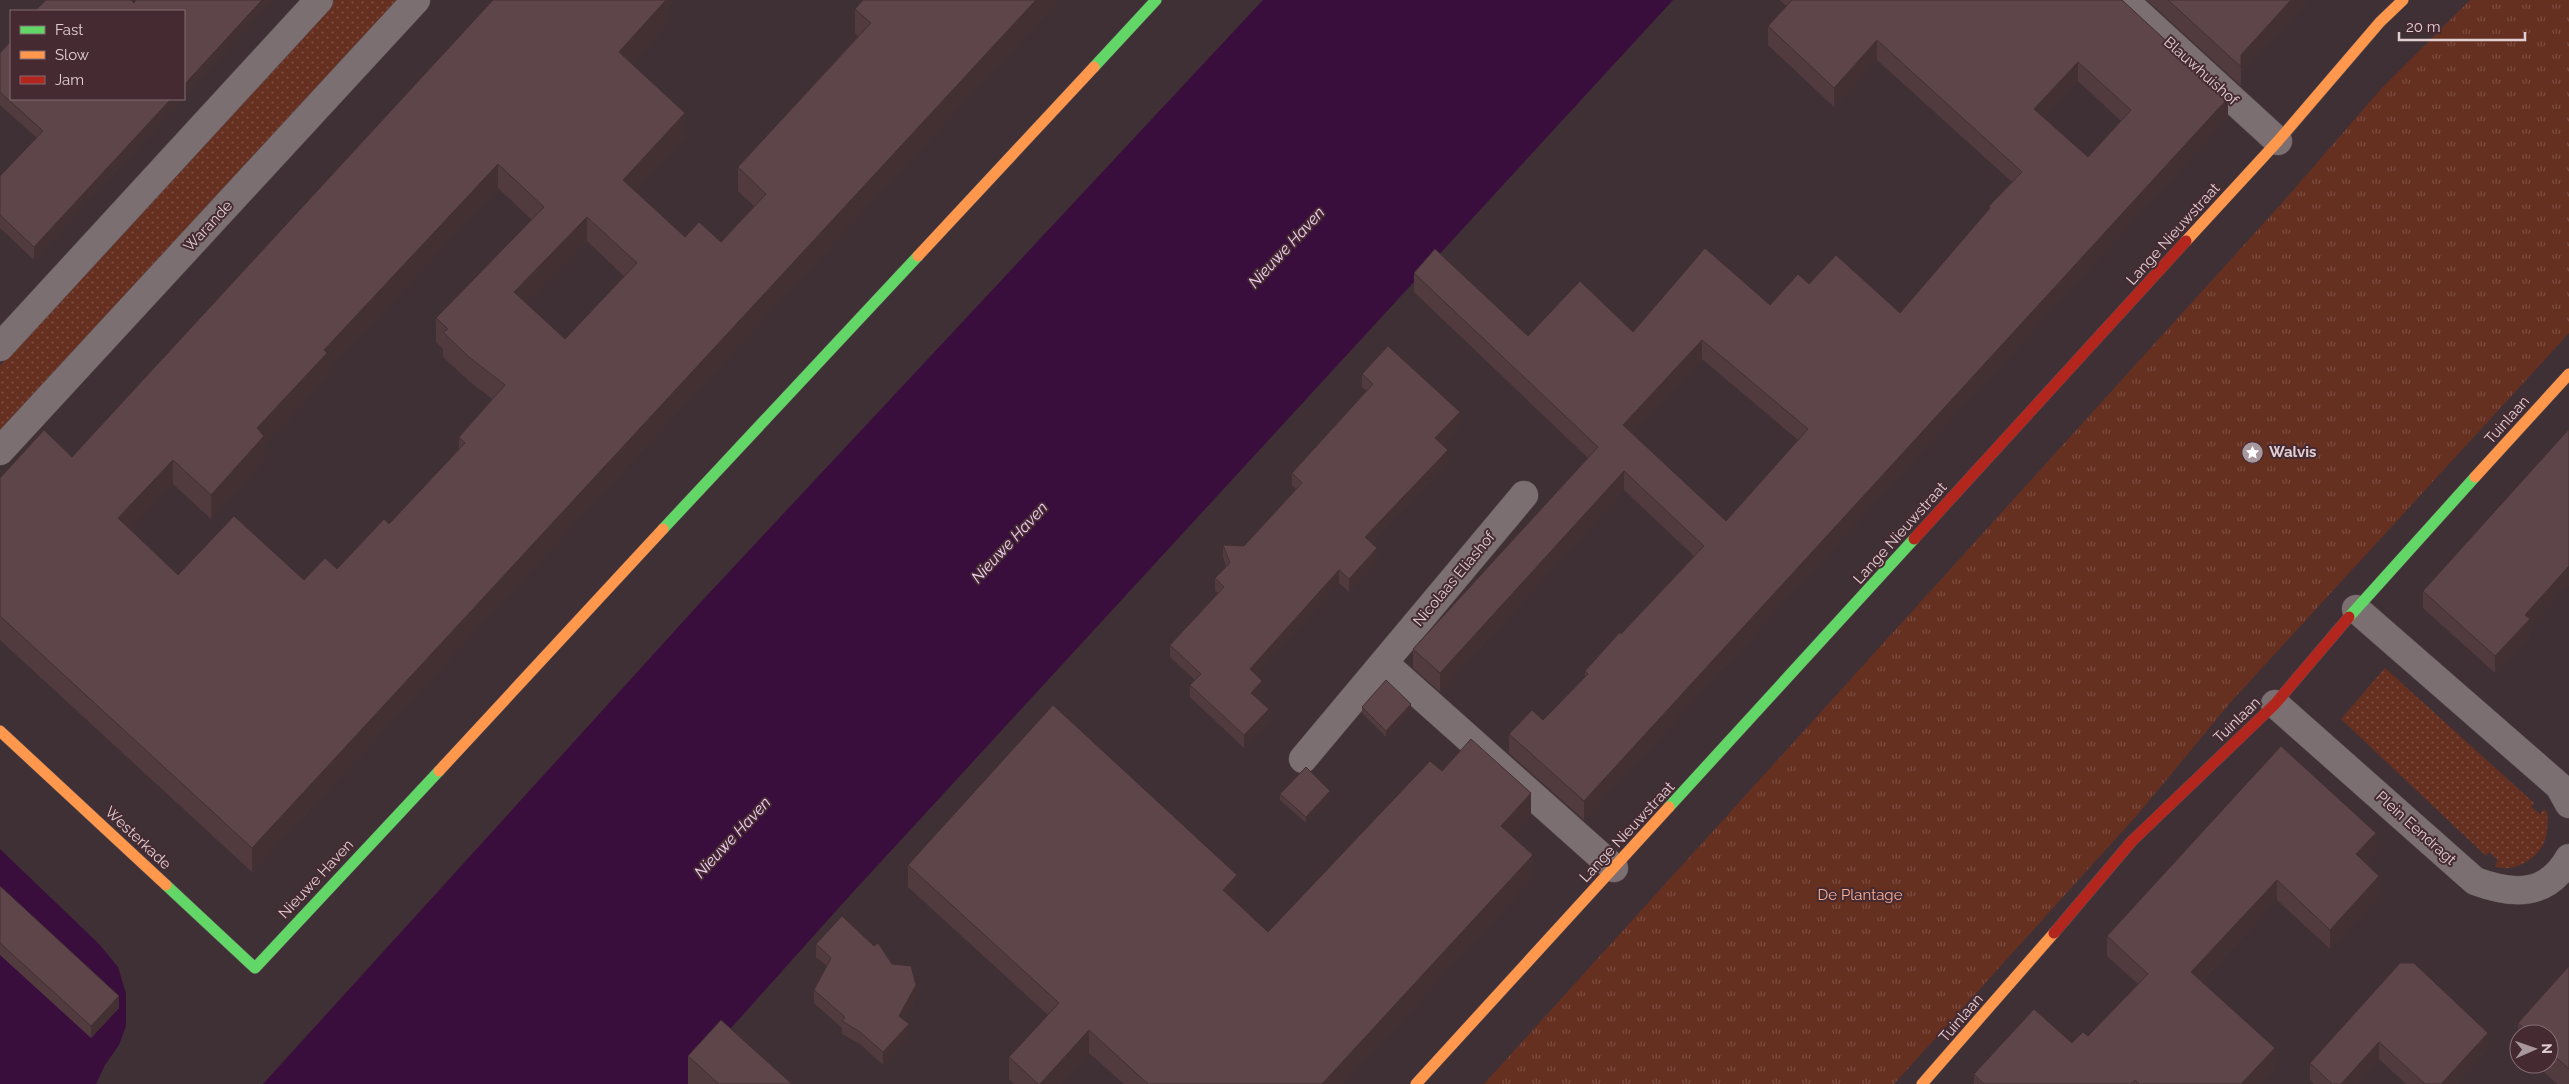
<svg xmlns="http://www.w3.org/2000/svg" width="2569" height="1084" viewBox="0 0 2569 1084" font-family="Raleway,sans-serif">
	<defs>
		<pattern id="grass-dots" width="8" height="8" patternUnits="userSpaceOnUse" patternTransform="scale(1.25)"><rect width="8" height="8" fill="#663021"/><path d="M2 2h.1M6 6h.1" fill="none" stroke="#7c4d40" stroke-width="1.8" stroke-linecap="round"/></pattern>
		<pattern id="park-tufts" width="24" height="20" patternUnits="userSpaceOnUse" patternTransform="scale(1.25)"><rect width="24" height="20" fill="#663021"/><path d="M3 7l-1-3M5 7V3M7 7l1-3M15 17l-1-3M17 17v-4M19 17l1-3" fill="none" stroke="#7c4d40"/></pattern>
	</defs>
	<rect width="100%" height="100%" fill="#3f3035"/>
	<path fill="url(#grass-dots)" d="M335 0H399L0 434V366Z
		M2385 668 2534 803 2531 807 2540 814 2544 809 2547 812C2548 821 2548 831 2545 840 2539 858 2513 874 2495 866L2498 860 2489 852 2486 856 2341 719Z"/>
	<path fill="url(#park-tufts)" d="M2470 0H2569V333L2229 704 2138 814 1894 1084H1484L2282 203 2381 89Z"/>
	<path fill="#390d3c" d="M1263 0H1673L843 903 698 1065 722 1084H263L700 603Z
		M0 849 99 944 118 967 126 994V1026L119 1045 105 1065 96 1084H0Z"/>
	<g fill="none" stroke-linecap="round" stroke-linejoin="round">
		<defs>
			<path id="street" d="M2124 0 2278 141
				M0 347 319 0
				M0 451 416 0
				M2356 609 2559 786 2569 804
				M1384 663 1614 868
				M2275 704 2475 881C2513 895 2547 897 2569 858
				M1303 759 1524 495"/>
			<path id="fast" d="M1094 67 1156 0
				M663 529 918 256
				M2349 617 2475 477
				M1669 807 1914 539
				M166 885 255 968 439 771"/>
			<path id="slow" d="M2186 241 2278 141 2380 22 2403 0
				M918 256 1094 67
				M2475 477 2569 374
				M0 731 166 885
				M439 771 663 529
				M1416 1084 1669 807
				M1922 1084 2054 933"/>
			<path id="jam" d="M1914 539 2186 241
				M2054 933 2132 841 2275 704 2349 617"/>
		</defs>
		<use href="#street" stroke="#5a4d51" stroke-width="29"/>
		<use href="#fast" stroke="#5a4d51" stroke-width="12"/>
		<use href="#slow" stroke="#5a4d51" stroke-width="12"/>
		<use href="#jam" stroke="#5a4d51" stroke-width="12"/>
		<use href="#street" stroke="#7b6f72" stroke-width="28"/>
		<use href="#fast" stroke="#63d668" stroke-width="11"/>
		<use href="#slow" stroke="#ff974d" stroke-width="11"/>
		<use href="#jam" stroke="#b3261e" stroke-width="11"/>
	</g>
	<path fill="#513b3f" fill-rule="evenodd" d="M493 0H674L670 5V21L631 63 685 137 635 191 685 237 721 242 754 206 738 191V167L858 36 855 33V9L863 0H1059L997 66 252 872 0 640V478L72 457ZM498 188 532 220 436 318V342L443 349V357L469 381 492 399 459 437V449L389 524 337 569 304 580 178 575 130 529 173 484 211 519 264 460V445L327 377V371ZM587 241 624 276 565 339 526 303Z
		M1780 0H2122L2228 117 1584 820 1509 753V734L1543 720 1585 677V671L1621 634 1694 556 1624 490 1440 692 1413 668V649L1588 458 1414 292V273L1528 336 1633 332 1770 305 1809 284 1900 313 1989 209V206L2012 182 1877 60 1834 107 1768 45V26L1786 6ZM2078 81 2121 121 2088 157 2043 118ZM1702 359 1798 440 1726 521 1632 434Z
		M2147 0H2308L2241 74V86Z
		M0 53 183 99 34 260 0 228V176L37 138 0 105Z
		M1362 374 1460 424 1442 444 1448 462 1371 543 1377 561 1349 592 1339 583 1256 675 1262 693 1258 698 1269 722 1244 748 1190 697V685L1195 680 1170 657V645L1218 593 1215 591V578L1226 566 1223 557V545L1244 546 1296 489 1292 485V473L1367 391 1362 387Z
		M2569 429V584L2530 626V636L2495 673 2423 608V591Z
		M1362 707 1411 710 1386 737 1362 713Z
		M2281 746 2376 853 2366 863 2379 896 2330 949 2277 900 2201 981 2275 1068 2259 1084H1974V1074L2072 1043 2088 1036 2138 984 2107 956V936Z
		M1442 771 1531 815 1512 836 1533 877 1343 1084H1124L1089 1053 1061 1084H1014L1009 1079V1057L1048 1015 908 887V865L1237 897 1234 900 1268 932Z
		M1280 794 1330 797 1306 823 1280 800Z
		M0 886 119 1008 91 1038 0 955Z
		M816 944 916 998 904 1020 909 1037 883 1065 860 1044 842 1034V1028L814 1003V990L827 966 816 957Z
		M2400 963 2488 1050 2456 1084H2406L2379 1059 2357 1084H2314L2310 1080V1063Z
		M2569 966V1084H2557L2535 1064H2549V1034H2519V1049L2518 1023Z
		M688 1056 792 1084H688Z"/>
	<path fill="#423033" d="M262 0H274L184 98V85Z
		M662 0H674L670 5V21L619 76V52Z
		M1036 0H1059L997 66 252 872V848L997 42Z
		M2291 0H2308L2241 74V55Z
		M1877 40V60L1834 107V88Z
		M2078 62V81L2034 128V109Z
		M2228 98V117L1584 820V801Z
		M171 99H183L34 260V247Z
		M685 113V137L623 204V180Z
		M498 164V188L327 371V377L264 445V460L211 519V495L257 428 324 350Z
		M587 217V241L514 316V292Z
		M1702 340V359L1623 444V425Z
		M1460 412V424L1435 451V438Z
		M1448 450V462L1365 549V537Z
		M173 460V484L118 542V518Z
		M1624 471V490L1440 692V673Z
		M1377 548V561L1349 592V579Z
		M2569 566V584L2530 626V636L2495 673V656L2525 615Z
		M1339 570V583L1250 682V669Z
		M1262 681V693L1251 705V693Z
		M1411 704V710L1386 737V731Z
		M1269 709V722L1244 748V735Z
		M1330 791V797L1306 823V817Z
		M1531 793V815L1501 848V826Z
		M2376 833V853L2356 874V854Z
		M1533 855V877L1343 1084H1322Z
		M1237 875V897L1223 912V890Z
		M2379 876V896L2330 949V930Z
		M2277 880V900L2191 991V972Z
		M916 985V998L899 1028V1016Z
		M119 996V1008L91 1038V1026Z
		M909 1024V1037L883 1065V1052Z
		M1089 1030V1053L1061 1084H1040Z
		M2488 1033V1050L2456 1084H2441Z
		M2379 1042V1059L2357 1084H2341Z
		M2275 1048V1068L2259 1084H2241Z"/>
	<path fill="#5e4549" stroke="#423033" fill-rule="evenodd" d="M46 0H131L134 3 136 0H262L184 85V11H35Z
		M493 0H666L619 52 685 113 623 180 685 237 699 222 721 242 766 194 738 167 871 23 855 9 863 0H1036L997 42 252 848 0 616V478L44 430 72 457ZM498 164 544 207 436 318 448 329 443 332 469 357 505 385 459 437 465 443 389 524 384 519 337 569 325 558 304 580 234 516 178 575 118 518 173 460 211 495 264 436 257 428 327 353 324 350ZM587 217 637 263 565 339 514 292Z
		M1792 0H2122L2228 98 1584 801 1509 734 1532 710 1543 720 1588 674 1585 671 1620 632 1621 634 1704 546 1624 471 1440 673 1413 649 1598 447 1414 273 1435 249 1528 336 1580 281 1633 332 1705 248 1770 305 1798 274 1809 284 1836 255 1900 313 1990 208 1989 206 2022 172 1877 40 1834 88 1768 26ZM2078 62 2131 110 2088 157 2034 109ZM1702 340 1808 429 1726 521 1623 425Z
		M2168 0H2291L2241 55V67Z
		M11 41V99H171L34 247 0 215V176L43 131 0 92V53Z
		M1388 346 1460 412 1435 438 1448 450 1365 537 1377 548 1349 579 1339 570 1250 669 1262 681 1251 693 1269 709 1244 735 1190 685 1201 674 1170 645 1224 587 1215 578 1230 563 1223 545 1244 546 1302 483 1292 473 1373 384 1362 374Z
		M2569 429V566L2525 615 2530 619 2495 656 2423 591Z
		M1386 680 1411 704 1386 731 1362 707Z
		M1053 705 1237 875 1223 890 1268 932 1430 761 1442 771 1471 739 1531 793 1501 826 1533 855 1322 1084H1148L1089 1030 1040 1084H1038L1009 1057 1059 1003 908 865Z
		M2281 746 2376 833 2356 854 2379 876 2330 930 2277 880 2191 972 2275 1048 2241 1084H2139L2135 1080 2131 1084H1984L1974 1074 2034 1009 2072 1043 2083 1032 2088 1036 2148 974 2107 936Z
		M1306 767 1330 791 1306 817 1280 794Z
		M0 886 119 996 91 1026 0 943Z
		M842 916 874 946 878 943 892 964 911 966 916 985 899 1016 909 1024 883 1052 860 1032 842 1021 845 1017 814 990 831 958 816 944Z
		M2400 963H2414L2488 1033 2441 1084H2425L2379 1042 2341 1084H2332L2310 1063Z
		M2569 966V1069L2549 1051V1034H2531L2518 1023Z
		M721 1020 792 1084H719L688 1056Z"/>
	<defs>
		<symbol id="sight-disc" viewBox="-11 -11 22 22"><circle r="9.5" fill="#a8979c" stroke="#452a32"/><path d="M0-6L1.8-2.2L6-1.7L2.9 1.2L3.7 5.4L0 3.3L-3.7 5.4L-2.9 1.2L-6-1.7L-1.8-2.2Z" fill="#fff"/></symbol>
	</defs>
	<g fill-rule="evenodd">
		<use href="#sight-disc" x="2240" y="440" width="25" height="25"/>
	</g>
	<g text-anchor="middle" stroke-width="4" stroke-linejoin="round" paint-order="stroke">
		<g font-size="15" fill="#e1cfd4" stroke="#452a32">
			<text transform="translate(2201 71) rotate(42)" y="5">Blauwhuishof</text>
			<text transform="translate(208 226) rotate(-47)" y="5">Warande</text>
			<text transform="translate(2173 234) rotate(-48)" y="5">Lange Nieuwstraat</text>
			<text transform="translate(2507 420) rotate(-48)" y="5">Tuinlaan</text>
			<text transform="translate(1900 533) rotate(-48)" y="5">Lange Nieuwstraat</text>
			<text transform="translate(1454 579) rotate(-50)" y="5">Nicolaas Eliashof</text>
			<text transform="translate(2237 720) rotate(-44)" y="5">Tuinlaan</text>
			<text transform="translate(2416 828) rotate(42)" y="5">Plein Eendragt</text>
			<text transform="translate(1627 832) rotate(-47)" y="5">Lange Nieuwstraat</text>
			<text transform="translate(138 838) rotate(43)" y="5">Westerkade</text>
			<text transform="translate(316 879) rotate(-47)" y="5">Nieuwe Haven</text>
			<text transform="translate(1961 1018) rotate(-49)" y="5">Tuinlaan</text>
		</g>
		<g font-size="15" font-weight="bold" fill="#e1cfd4" stroke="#452a32" text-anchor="start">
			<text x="2269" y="457">Walvis</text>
		</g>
		<g font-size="15" fill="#f8ae97" stroke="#452a32">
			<text x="1860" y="900">De Plantage</text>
		</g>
		<g font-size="16" font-style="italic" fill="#f2d0f5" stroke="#452a32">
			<text transform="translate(1286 247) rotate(-47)" y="6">Nieuwe Haven</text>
			<text transform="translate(1009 542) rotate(-47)" y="6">Nieuwe Haven</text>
			<text transform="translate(732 837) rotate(-47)" y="6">Nieuwe Haven</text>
		</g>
	</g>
	<rect x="10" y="10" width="175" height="90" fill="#452a32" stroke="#836c73"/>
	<rect x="20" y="26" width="25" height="8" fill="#63d668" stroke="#836c73"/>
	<text x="55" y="35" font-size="15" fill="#e1cfd4">Fast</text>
	<rect x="20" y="51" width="25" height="8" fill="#ff974d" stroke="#836c73"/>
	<text x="55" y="60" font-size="15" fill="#e1cfd4">Slow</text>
	<rect x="20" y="76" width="25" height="8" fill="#b3261e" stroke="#836c73"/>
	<text x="55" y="85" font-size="15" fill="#e1cfd4">Jam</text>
	<g transform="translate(2534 1049) rotate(88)"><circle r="24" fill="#452a32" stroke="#836c73"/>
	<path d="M0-4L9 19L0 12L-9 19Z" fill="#a8979c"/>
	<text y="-8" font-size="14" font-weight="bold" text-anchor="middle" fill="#e1cfd4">N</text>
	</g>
	<path d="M2399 32v8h126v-8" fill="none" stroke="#e1cfd4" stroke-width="2.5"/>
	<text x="2406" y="32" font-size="15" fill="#e1cfd4" stroke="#452a32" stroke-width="4" paint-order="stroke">20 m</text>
</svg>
